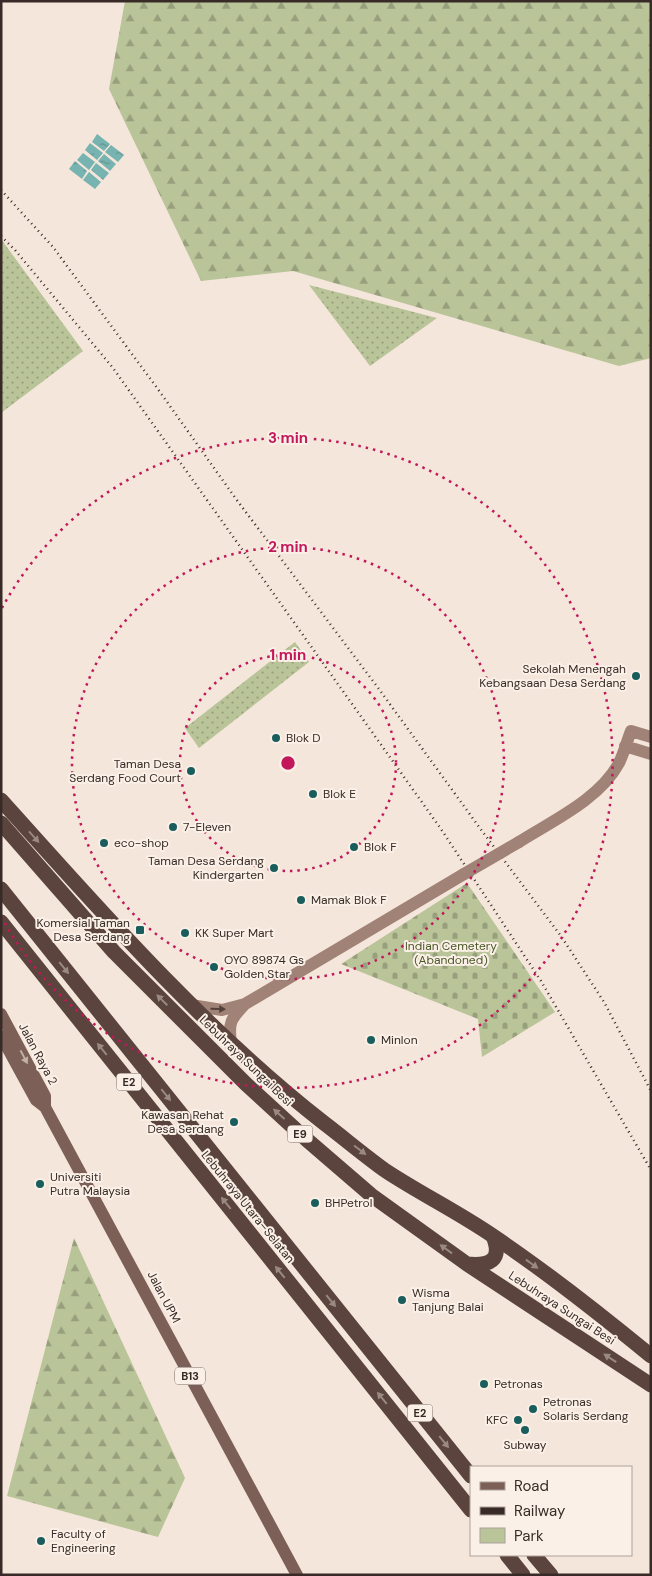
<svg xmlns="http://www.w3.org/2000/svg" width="652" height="1576" viewBox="0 0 652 1576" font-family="'DM Sans',sans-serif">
	<defs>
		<pattern id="green-dots" width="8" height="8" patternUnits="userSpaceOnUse" patternTransform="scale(1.25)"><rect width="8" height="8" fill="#bac499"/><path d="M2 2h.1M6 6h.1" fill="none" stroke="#989f7d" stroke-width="1.8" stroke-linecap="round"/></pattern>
		<pattern id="forest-firs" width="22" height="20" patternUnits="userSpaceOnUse" patternTransform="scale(1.25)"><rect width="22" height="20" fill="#bac499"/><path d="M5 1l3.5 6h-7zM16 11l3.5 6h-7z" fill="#989f7d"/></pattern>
		<pattern id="cemetery-stones" width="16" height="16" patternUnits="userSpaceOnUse" patternTransform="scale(1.25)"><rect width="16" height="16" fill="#bac499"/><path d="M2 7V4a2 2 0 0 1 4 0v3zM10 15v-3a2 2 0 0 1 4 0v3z" fill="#989f7d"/></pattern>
		<pattern id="water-ripples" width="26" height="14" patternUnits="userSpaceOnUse" patternTransform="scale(1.25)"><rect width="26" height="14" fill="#77b3b0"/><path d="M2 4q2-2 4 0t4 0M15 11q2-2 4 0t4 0" fill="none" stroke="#63928f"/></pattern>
	</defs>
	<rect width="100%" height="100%" fill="#f4e6da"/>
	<path fill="url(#green-dots)" d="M1 239 83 351 1 413Z
		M309 285 437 318 370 366Z
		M295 642 309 662 199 748 185 728Z"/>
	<path fill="url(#forest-firs)" d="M125 1H651V358L619 366 293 271 201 281 109 89Z
		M74 1238 185 1478 158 1537 7 1496Z"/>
	<path fill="url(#cemetery-stones)" d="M467 883 555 1012 482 1057 478 1019 341 964Z"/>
	<path fill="url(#water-ripples)" d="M97 134 110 144 104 151 92 142Z
		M90 143 103 153 97 160 85 150Z
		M111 145 124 155 118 162 105 152Z
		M83 153 95 162 89 170 77 160Z
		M104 154 116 164 110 171 98 161Z
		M75 161 87 171 82 179 69 169Z
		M96 163 109 173 103 180 91 170Z
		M89 172 101 182 95 189 83 180Z"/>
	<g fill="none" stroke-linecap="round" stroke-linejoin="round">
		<path stroke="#a18276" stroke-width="12" d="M625 746 651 754
			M519 842C552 821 600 799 619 763 624 753 627 741 631 731L651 737
			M191 1005 222 1010 245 1004 464 874
			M231 1043C228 1022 231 1019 245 1004"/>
		<path stroke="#7c6057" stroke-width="12" d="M1 1014 45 1096V1107
			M1 1036 36 1100 45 1107 297 1575"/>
		<path stroke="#5a443d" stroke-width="15" d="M1 800C103 914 204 1029 324 1123 345 1139 365 1156 386 1171 421 1194 458 1212 493 1236 548 1273 600 1314 651 1356
			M1 823 114 952 246 1084 306 1139 371 1195 467 1264 651 1385
			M1 889 471 1476
			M1 922 471 1510
			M467 1264C489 1266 503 1261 493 1236
			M507 1555 523 1575
			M534 1555 551 1575"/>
		<path stroke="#382b27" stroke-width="2.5" stroke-dasharray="1 4" stroke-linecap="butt" d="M1 190 53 247 160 392 236 499 376 685 482 831 561 936 604 1002 651 1091
			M1 236 15 250 113 368 441 829 541 981 651 1170"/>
		<path stroke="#a18276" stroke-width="12" d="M464 874 519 842"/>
	</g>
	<defs><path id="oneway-solid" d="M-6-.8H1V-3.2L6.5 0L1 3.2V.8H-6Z" transform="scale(1.25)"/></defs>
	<g fill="#9a8981">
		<use href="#oneway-solid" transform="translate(34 837) rotate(48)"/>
		<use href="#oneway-solid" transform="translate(64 968) rotate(51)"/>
		<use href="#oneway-solid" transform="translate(162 1000) rotate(-135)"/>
		<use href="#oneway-solid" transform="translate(102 1049) rotate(-129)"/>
		<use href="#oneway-solid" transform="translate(166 1095) rotate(51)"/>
		<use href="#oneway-solid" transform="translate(279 1114) rotate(-138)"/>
		<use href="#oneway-solid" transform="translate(360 1150) rotate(37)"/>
		<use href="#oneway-solid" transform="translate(226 1203) rotate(-129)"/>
		<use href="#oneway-solid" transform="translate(446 1249) rotate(-144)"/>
		<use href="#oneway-solid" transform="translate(532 1264) rotate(36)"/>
		<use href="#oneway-solid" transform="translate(280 1272) rotate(-129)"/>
		<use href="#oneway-solid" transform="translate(331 1301) rotate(51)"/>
		<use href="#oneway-solid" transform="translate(610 1358) rotate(-147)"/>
		<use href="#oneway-solid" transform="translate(382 1398) rotate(-129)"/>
		<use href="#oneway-solid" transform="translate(444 1442) rotate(51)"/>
	</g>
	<use fill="#52413b" href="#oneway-solid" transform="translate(218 1009) rotate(1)"/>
	<use fill="#c2afa6" href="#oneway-solid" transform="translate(24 1057) rotate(62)"/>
	<g fill="none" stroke="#c2185b" stroke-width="2.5" stroke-dasharray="2.5 5">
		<circle cx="288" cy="763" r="108"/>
		<circle cx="288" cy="763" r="216"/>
		<path d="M2 608A325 325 0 1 1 2 918"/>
	</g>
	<g fill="#195d5c" stroke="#fbf0e7" stroke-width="2">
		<circle cx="636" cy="676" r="5"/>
		<circle cx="276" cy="738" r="5"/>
		<circle cx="191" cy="771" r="5"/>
		<circle cx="313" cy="794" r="5"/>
		<circle cx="173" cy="827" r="5"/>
		<circle cx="104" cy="843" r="5"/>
		<circle cx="354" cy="847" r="5"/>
		<circle cx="274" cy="868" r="5"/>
		<circle cx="301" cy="900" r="5"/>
		<rect x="135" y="925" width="10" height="10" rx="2.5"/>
		<circle cx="185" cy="933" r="5"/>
		<circle cx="214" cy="967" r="5"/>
		<circle cx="371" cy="1040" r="5"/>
		<circle cx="234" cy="1122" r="5"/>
		<circle cx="40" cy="1184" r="5"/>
		<circle cx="315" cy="1203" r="5"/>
		<circle cx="402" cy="1300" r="5"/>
		<circle cx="484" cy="1384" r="5"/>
		<circle cx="533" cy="1409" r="5"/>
		<circle cx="518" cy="1420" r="5"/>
		<circle cx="525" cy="1430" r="5"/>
		<circle cx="41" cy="1541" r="5"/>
	</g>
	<g text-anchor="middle" stroke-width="4" stroke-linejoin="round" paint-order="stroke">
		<g fill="#fbf0e7" stroke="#726661" stroke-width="1">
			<rect x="116.5" y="1073.5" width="25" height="17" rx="4"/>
			<rect x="287.5" y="1125.5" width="25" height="17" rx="4"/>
			<rect x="175" y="1367.5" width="30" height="17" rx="4"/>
			<rect x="407.5" y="1404.5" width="25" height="17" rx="4"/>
		</g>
		<g font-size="11" font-weight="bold" fill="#382b27">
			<text x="129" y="1086">E2</text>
			<text x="300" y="1138">E9</text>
			<text x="190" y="1380">B13</text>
			<text x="420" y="1417">E2</text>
		</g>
		<g font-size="12" fill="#382b27" stroke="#fbf0e7" text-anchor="start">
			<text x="626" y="673" text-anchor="end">Sekolah Menengah<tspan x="626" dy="14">Kebangsaan Desa Serdang</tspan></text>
			<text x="286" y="742">Blok D</text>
			<text x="181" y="768" text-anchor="end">Taman Desa<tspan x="181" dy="14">Serdang Food Court</tspan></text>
			<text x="323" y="798">Blok E</text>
			<text x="183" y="831">7-Eleven</text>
			<text x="114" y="847">eco-shop</text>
			<text x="364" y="851">Blok F</text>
			<text x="264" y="865" text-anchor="end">Taman Desa Serdang<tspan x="264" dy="14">Kindergarten</tspan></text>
			<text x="311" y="904">Mamak Blok F</text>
			<text x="130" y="927" text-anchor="end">Komersial Taman<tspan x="130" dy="14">Desa Serdang</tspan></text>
			<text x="195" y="937">KK Super Mart</text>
			<text x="224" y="964">OYO 89874 Gs<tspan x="224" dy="14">Golden Star</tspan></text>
			<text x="381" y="1044">Minlon</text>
			<text x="224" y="1119" text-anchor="end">Kawasan Rehat<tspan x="224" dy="14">Desa Serdang</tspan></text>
			<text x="50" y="1181">Universiti<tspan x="50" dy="14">Putra Malaysia</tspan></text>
			<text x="325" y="1207">BHPetrol</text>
			<text x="412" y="1297">Wisma<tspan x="412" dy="14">Tanjung Balai</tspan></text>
			<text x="494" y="1388">Petronas</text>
			<text x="543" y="1406">Petronas<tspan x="543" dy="14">Solaris Serdang</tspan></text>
			<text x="508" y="1424" text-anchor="end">KFC</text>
			<text x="525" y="1449" text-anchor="middle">Subway</text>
			<text x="51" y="1538">Faculty of<tspan x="51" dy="14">Engineering</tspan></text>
		</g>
		<g font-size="12" fill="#4b5929" stroke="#fbf0e7">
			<text x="451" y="950">Indian Cemetery<tspan x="451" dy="14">(Abandoned)</tspan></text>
		</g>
		<g font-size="12" fill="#382b27" stroke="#fbf0e7">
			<text transform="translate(38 1054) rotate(62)" y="4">Jalan Raya 2</text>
			<text transform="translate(246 1061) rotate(44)" y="4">Lebuhraya Sungai Besi</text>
			<text transform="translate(248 1207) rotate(51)" y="4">Lebuhraya Utara–Selatan</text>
			<text transform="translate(164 1297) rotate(62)" y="4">Jalan UPM</text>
			<text transform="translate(562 1308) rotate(33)" y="4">Lebuhraya Sungai Besi</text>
		</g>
	</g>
	<circle cx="288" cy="763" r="8" fill="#c2185b" stroke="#fbf0e7" stroke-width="2.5"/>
	<g font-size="15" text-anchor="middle" font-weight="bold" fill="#c2185b" stroke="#fbf0e7" stroke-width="4" stroke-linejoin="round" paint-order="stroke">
		<text x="288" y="443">3 min</text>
		<text x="288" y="552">2 min</text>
		<text x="288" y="660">1 min</text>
	</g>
	<rect width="652" height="1576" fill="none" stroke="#382b27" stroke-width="5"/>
	<rect x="470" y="1466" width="162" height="90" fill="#fbf0e7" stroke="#ada19a"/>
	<rect x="480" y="1482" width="25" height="8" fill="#7c6057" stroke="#ada19a"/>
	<text x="514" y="1491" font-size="15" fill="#382b27">Road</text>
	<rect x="480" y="1507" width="25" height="8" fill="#382b27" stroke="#ada19a"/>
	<text x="514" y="1516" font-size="15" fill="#382b27">Railway</text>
	<rect x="480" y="1528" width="25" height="15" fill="#bac499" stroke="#ada19a"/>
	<text x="514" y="1541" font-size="15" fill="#382b27">Park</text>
</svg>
